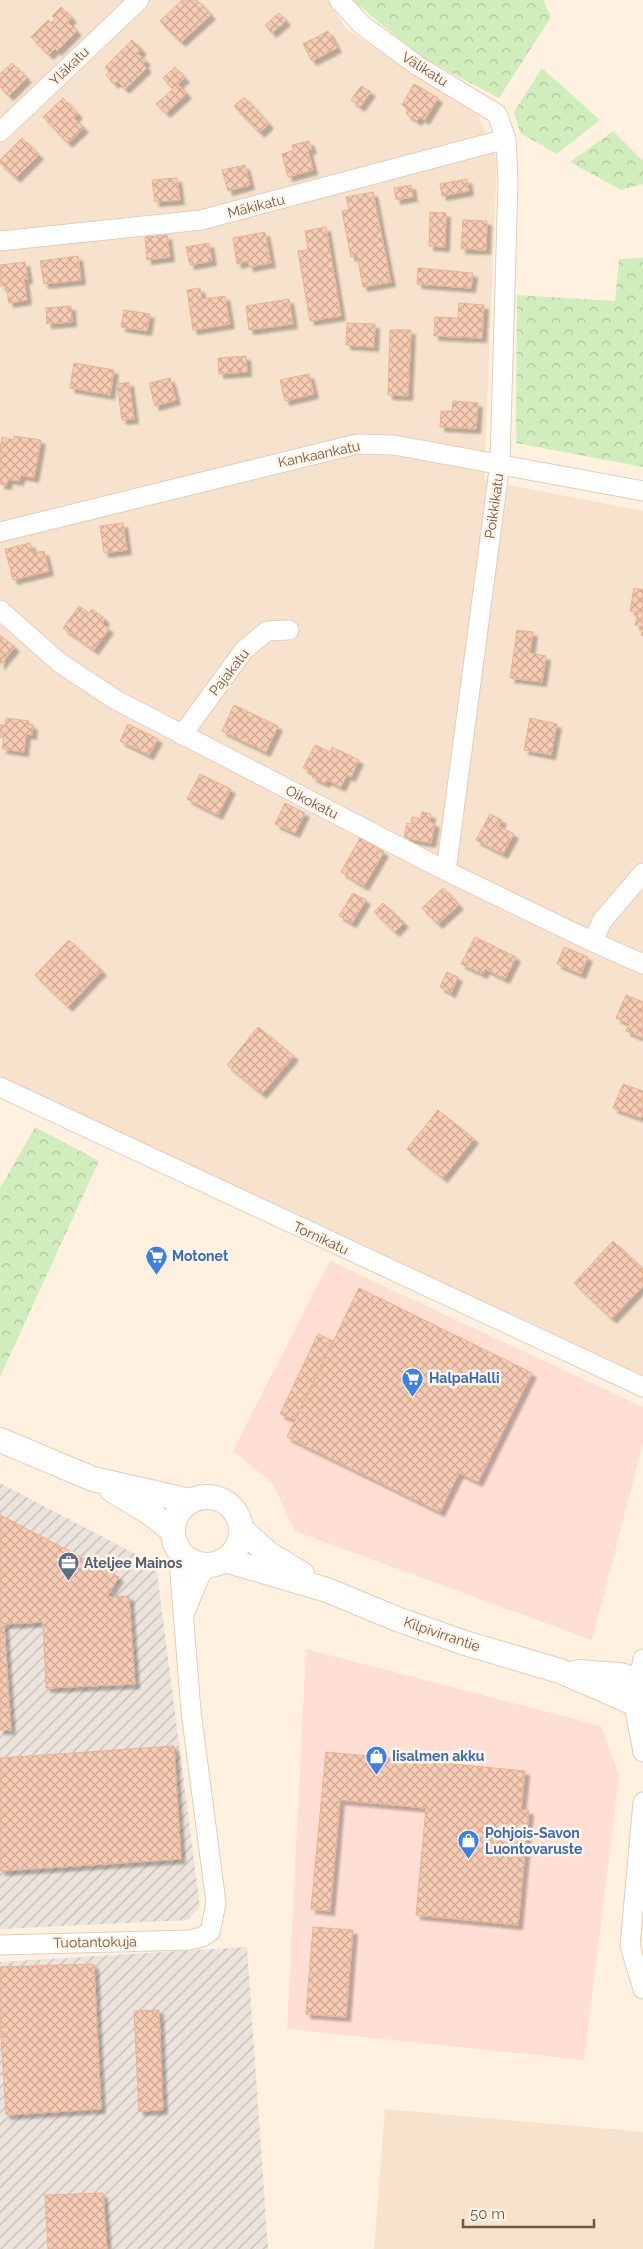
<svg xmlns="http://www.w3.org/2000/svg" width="643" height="2249" viewBox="0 0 643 2249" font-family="Raleway,sans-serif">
	<defs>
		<pattern id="industrial-furrows" width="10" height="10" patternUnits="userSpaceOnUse" patternTransform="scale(1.25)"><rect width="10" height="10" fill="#ece3dc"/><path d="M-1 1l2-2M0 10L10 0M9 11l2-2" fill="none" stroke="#c4bbb4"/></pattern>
		<pattern id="forest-crowns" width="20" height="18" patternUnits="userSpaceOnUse" patternTransform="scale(1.25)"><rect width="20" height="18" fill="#d2edbd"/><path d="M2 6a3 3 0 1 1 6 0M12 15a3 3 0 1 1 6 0" fill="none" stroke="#afc39b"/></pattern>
		<pattern id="building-cross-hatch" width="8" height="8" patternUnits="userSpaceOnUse" patternTransform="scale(1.25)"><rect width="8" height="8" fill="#f6ccb4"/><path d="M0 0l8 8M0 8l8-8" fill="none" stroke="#cca894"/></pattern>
		<filter id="shadow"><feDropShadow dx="4.5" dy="4.5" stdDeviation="1" flood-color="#0004"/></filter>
	</defs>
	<rect width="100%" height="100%" fill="#fef1df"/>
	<path fill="#f7e3cd" d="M0 0H328L347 30 478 115 497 161 484 480 643 511V1388L0 1094Z
		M385 2109 643 2132V2249H374Z"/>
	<path fill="#ffded3" d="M330 1261 643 1407V1443L592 1640 295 1531 273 1484 233 1451Z
		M306 1649 601 1726 619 1775 584 2060 287 2029Z"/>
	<path fill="url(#industrial-furrows)" d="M0 1483 156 1565 200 1907 188 1920 0 1929Z
		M247 1947 268 2249H0V1962Z"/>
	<path fill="url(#forest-crowns)" d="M353 0H543L551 17 499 98 419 56Z
		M542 68 600 120 557 154 520 133 514 112Z
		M613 131 643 161V184L621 190 570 162Z
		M643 258V467L516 443 517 295 615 301 619 259Z
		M35 1127 99 1161 0 1377V1188Z"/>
	<path fill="url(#building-cross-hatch)" stroke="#eab293" filter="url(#shadow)" d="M182 0H197L211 15 181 42 160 21Z
		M61 7 72 18 68 22 77 31 57 51 55 49 49 55 31 37 48 20 51 23 55 19 52 16Z
		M279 13 286 21 272 33 265 25Z
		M328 31 337 48 312 61 303 44Z
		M132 40 142 50 138 54 146 61 143 64 147 68 125 89 117 81 114 84 106 75 109 72 105 67Z
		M12 63 27 78 9 96 0 87V74Z
		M175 67 185 78 178 84 187 94 166 113 156 104 173 89 163 78Z
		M414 84 438 98 425 120 420 117 417 121 406 114 409 110 402 105Z
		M361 86 371 92 360 107 351 100Z
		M244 97 269 124 260 133 234 106Z
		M63 98 78 114 74 118 84 128 68 143 43 117Z
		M22 138 39 155 16 178 0 163V160Z
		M309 141 312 149 308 150 313 170 288 177 282 154 294 150 292 145Z
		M245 165 250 185 228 191 222 170Z
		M177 178 180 200 155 202 152 180Z
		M467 179 469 191 442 196 440 184Z
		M411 185 413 197 396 200 394 188Z
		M373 192 391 282 363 287 357 255 351 257 342 211 349 210 346 197Z
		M430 212 446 213 445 247 429 246Z
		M463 220 487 221 486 250 461 249Z
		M326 227 341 316 310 321 298 251 308 250 305 231Z
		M265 232 271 263 249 267 248 261 237 264 233 238Z
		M167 235 170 257 147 260 145 237Z
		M209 243 212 261 190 265 186 247Z
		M78 256 81 280 44 284 40 261Z
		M25 262 28 279H24L27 300 9 303 6 286H1L0 265Z
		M418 268 473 273 471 288 417 284Z
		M200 288 202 299 225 296 230 324 193 330 187 290Z
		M289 299 293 324 249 330 246 306Z
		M459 303 484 305 482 338 434 336 435 317 458 318Z
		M71 306 72 322 47 324 46 308Z
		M124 310 150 314 147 331 121 327Z
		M347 323 375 324 374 347 346 345Z
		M390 330H411L408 396 388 395Z
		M246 356 247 372 219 374 218 358Z
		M74 363 114 370 110 395 70 388Z
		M309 374 314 394 285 401 280 380Z
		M170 378 176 400 155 406 149 383Z
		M129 382 134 419 122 420 117 384Z
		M453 401 478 403 476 429 440 427 441 411H452Z
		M14 436 41 440 34 478 21 475 19 481 8 479 7 485 0 484V450L2 437 14 440Z
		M123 523 127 550 104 553 100 526Z
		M30 543 33 553 44 551 49 571 13 580 5 549Z
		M634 588 643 590V636L641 635 643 627 635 625 638 613 630 611Z
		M79 606 89 613 92 609 105 619 102 624 109 629 94 650 63 628Z
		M517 630 533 632 530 653 546 656 542 682 510 678Z
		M0 635 15 647 0 665Z
		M234 705 278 726 266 752 222 731Z
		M6 718 29 721 28 724 33 725 32 735 26 734 24 752 2 749 4 738 0 737V725H5Z
		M530 718 557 724 551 755 524 750Z
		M128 724 158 739 149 755 120 741Z
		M315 745 330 752 332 747 359 760 351 777 347 775 341 787 327 780 325 783 312 777 313 773 303 768Z
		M200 774 231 789 218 815 187 799Z
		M285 803 305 813 295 833 275 824Z
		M422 812 431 814 430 822 435 823 431 843 404 838 407 823 411 824 412 817 421 819Z
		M490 814 502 820 499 826 514 834 503 854 476 840Z
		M360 838 384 852 364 886 341 872Z
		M443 888 459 905 438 924 422 908Z
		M353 893 366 900 352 923 339 916Z
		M383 903 404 923 395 932 374 912Z
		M475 937 516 957 505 979 485 969 483 974 461 964Z
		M69 940 102 971 68 1007 35 975Z
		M564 947 588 957 581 974 557 964Z
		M447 972 458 977 451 993 440 987Z
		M626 995 643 1002V1038L626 1031 629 1024 616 1018Z
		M258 1027 294 1056 262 1094 227 1065Z
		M623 1084 643 1091V1113L641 1118 613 1108Z
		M438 1110 474 1139 443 1178 407 1149Z
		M613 1241 643 1269V1286L612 1319 574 1283Z
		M359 1288 532 1373 478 1482 459 1473 440 1512 287 1437Z
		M318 1334 333 1341 295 1420 280 1414Z
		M0 1515 119 1577 107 1597 129 1596 135 1684 46 1688 43 1622 4 1624 11 1730H0Z
		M174 1746 181 1859 0 1871V1758Z
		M326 1752 525 1771 521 1810H529L518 1925 416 1915 426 1808 340 1800 330 1911 311 1909Z
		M313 1927 353 1930 346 2017 306 2014Z
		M94 1964 101 2109 6 2115 0 2020V1967Z
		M159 2010 163 2110 139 2111 134 2011Z
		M103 2193 107 2249H48L45 2195Z"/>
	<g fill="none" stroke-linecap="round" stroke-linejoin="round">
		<defs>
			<path id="minor" d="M339 0 362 25 418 66 497 114 506 139 508 181 500 463 446 871
				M0 132 139 0
				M0 241 201 220 506 139
				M0 532 357 444 394 445 643 491
				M0 610 60 663 116 700 446 871 593 942 643 964
				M182 735 244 650 267 631 289 630
				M593 942 602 921 643 873
				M0 1087 643 1387
				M185 1612 199 1578 208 1565
				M643 1659 634 1705 643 1752
				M643 1802 630 1946 643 1989
				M0 1945 189 1940 202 1937 210 1932 216 1903 191 1711 178 1548"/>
			<path id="tertiary" d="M0 1440 93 1479 190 1501
				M112 1490 150 1513 173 1531
				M173 1531a34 34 0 1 1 68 0a34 34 0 1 1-68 0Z
				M242 1530 269 1554 302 1574
				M225 1560 327 1590 397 1619 465 1643 560 1671 643 1707
				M577 1672 620 1675 643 1682"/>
		</defs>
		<use href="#minor" stroke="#e3cdbb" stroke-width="21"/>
		<use href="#tertiary" stroke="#e3cdbb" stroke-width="26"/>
		<use href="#minor" stroke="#fff" stroke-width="19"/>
		<use href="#tertiary" stroke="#fff" stroke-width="24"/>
	</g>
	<defs>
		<symbol id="supermarket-pin" viewBox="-11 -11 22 30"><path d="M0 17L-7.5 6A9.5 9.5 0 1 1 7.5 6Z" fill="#3f7fe0" stroke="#fff5e8"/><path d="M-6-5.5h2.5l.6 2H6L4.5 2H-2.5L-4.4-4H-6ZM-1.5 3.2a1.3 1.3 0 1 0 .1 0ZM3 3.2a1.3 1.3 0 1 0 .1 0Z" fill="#fff"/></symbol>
		<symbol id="office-pin" viewBox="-11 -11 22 30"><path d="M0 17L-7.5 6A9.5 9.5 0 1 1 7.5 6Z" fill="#5c6f8a" stroke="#fff5e8"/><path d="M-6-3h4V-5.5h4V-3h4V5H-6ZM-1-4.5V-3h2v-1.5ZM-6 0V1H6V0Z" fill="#fff"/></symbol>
		<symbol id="shop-pin" viewBox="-11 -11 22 30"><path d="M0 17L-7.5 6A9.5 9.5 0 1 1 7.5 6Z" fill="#3f7fe0" stroke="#fff5e8"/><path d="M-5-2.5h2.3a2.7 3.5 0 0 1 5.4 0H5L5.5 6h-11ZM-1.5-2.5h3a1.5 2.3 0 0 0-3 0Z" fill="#fff"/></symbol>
	</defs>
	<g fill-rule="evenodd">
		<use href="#supermarket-pin" x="144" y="1244" width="25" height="34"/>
		<use href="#supermarket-pin" x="400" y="1366" width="25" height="34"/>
		<use href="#office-pin" x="56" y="1550" width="25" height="34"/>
		<use href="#shop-pin" x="364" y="1744" width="25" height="34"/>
		<use href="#shop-pin" x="456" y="1828" width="25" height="34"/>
	</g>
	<g text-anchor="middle" stroke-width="5" stroke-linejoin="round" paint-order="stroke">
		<g font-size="14" fill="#775545" stroke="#fff5e8">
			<text transform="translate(69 66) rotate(-44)" y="5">Yläkatu</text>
			<text transform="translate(425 69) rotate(32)" y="5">Välikatu</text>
			<text transform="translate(256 206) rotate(-14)" y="5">Mäkikatu</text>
			<text transform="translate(319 454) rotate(-12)" y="5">Kankaankatu</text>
			<text transform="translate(494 506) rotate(-82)" y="5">Poikkikatu</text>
			<text transform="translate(229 672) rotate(-52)" y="5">Pajakatu</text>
			<text transform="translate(312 802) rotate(27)" y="5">Oikokatu</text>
			<text transform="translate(321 1238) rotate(25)" y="5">Tornikatu</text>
			<text transform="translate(442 1634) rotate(19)" y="5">Kilpivirrantie</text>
			<text transform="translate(95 1942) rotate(-1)" y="5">Tuotantokuja</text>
		</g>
		<g font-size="14" font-weight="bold" fill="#366cbe" stroke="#fff5e8" text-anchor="start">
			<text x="172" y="1261">Motonet</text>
			<text x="429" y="1383">HalpaHalli</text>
			<text x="392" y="1761">Iisalmen akku</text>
			<text x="485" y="1838">Pohjois-Savon<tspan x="485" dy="16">Luontovaruste</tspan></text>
		</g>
		<g font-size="14" font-weight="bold" fill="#4e5e75" stroke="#fff5e8" text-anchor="start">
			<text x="84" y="1568">Ateljee Mainos</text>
		</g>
	</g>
	<path d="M463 2219v8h131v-8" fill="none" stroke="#775545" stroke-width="2.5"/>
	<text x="470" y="2219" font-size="15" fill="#775545" stroke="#fff5e8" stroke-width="4" paint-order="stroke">50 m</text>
</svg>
